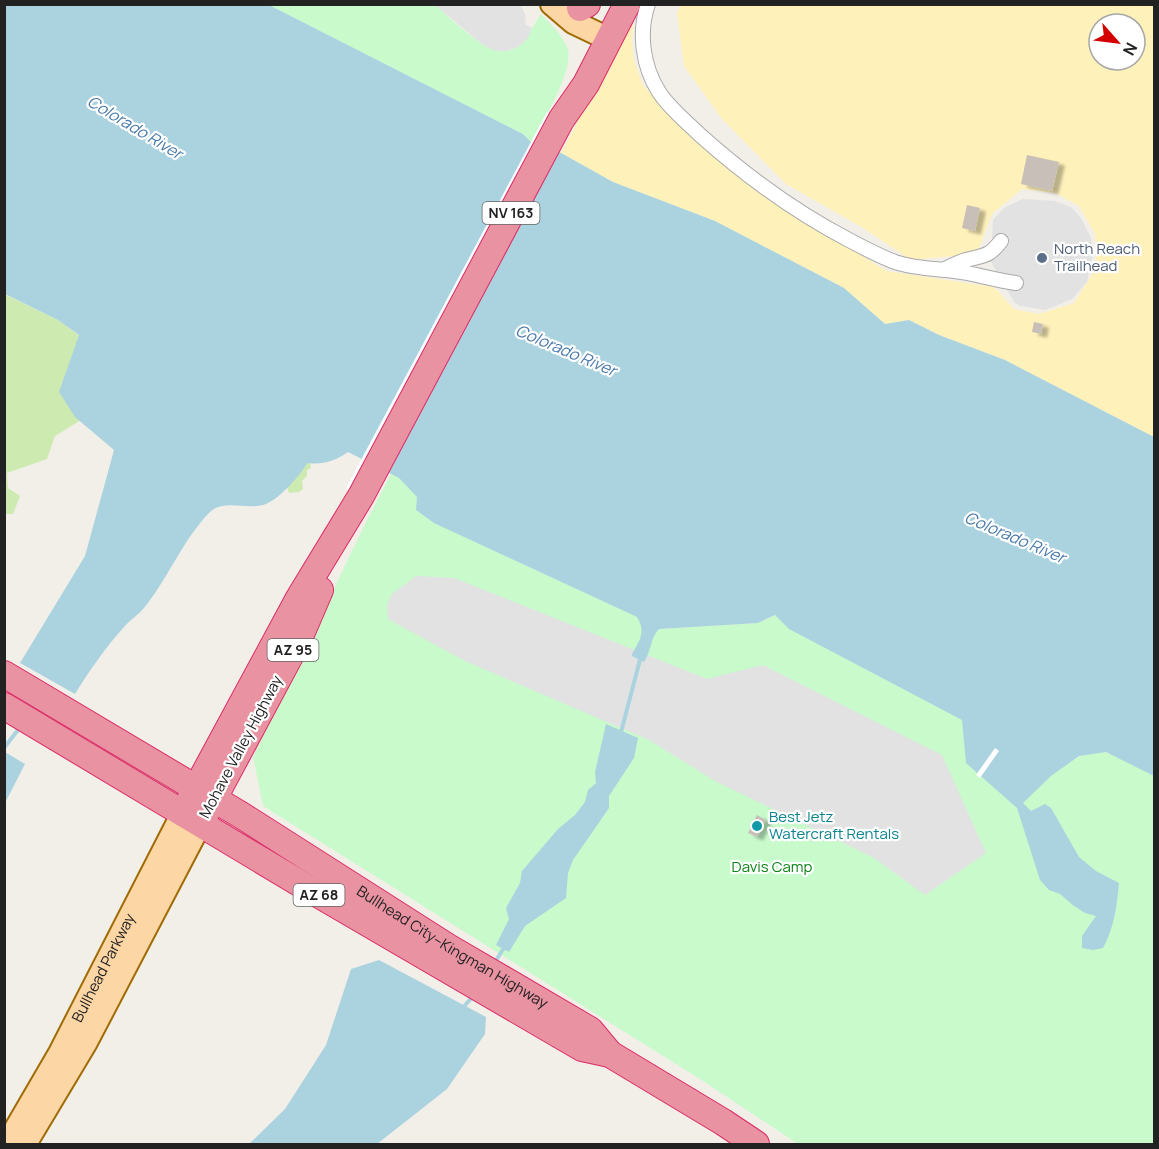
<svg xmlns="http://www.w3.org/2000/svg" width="1159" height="1149" viewBox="0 0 1159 1149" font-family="Manrope,sans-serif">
	<defs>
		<filter id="shadow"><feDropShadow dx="6" dy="3.5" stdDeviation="1.5" flood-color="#0004"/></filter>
	</defs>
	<rect width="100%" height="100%" fill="#f2efe9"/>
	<path fill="#cdebb0" d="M4 294 58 320 93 346 303 462 310 463 311 468 307 470V476L302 481 303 489 299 492 289 493 287 487 86 417 55 436 47 459 7 473 8 488 20 496 13 514H5Z"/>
	<path fill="#fff1ba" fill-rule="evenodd" d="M681 4 1154 5V437L1005 360 939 335 909 320 885 324 844 288 715 221 613 182 561 153 639 5 634 19 632 41 634 60 643 85 685 132 774 202 887 271 994 287 1014 309 1039 314 1074 303 1096 268 1095 234 1079 206 1055 193 1022 189 992 214 977 254 911 260 863 228 786 184 722 119 684 66 677 13ZM1099 24H1135V60H1099Z"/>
	<path fill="#c8facc" d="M269 5H435C451 18 493 63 515 48 527 40 533 26 541 14 550 24 562 34 567 47 576 69 542 122 531 142L523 134Z
		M391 474 399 478 460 535 637 617 652 641 653 635 659 629 758 623 776 615 789 629 963 720 966 763 1022 803C1041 785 1079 744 1108 753 1124 758 1140 768 1154 776V1144H798L700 1079 263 806 253 757 366 522Z"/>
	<path fill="#e2e2e2" d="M435 5H520L525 14 526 25 532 28 528 38 520 46 507 51H496L483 45Z
		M1023 199 1055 201 1071 207 1081 218 1091 238 1093 253 1087 282 1072 299 1045 310 1020 306 1014 302 991 262 993 220 1004 208Z
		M416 576 454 578 707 679 763 665 942 755 986 853 925 895 874 858 715 781 649 740 465 661 388 619 387 605 392 594Z"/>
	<path fill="#aad3df" d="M4 5H269L523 134 531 142 547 146 561 153 613 182 715 221 844 288 885 324 909 320 939 335 1005 360 1154 437V776L1106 752 1079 756 1051 776 1023 803 1031 811 1045 804 1051 808 1079 857 1096 871 1119 883C1117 906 1114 928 1103 948L1093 950 1082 948V936L1096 916 1085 913 1074 906 1060 894 1049 890 1040 880 1017 808 966 763 962 720 789 629 775 615 758 623 659 629C650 638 652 650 644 662L632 656V654C640 640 646 632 637 617L434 523 416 510 417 497 399 478 348 452C335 461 323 465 307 463 301 475 279 499 266 504 247 511 224 498 209 513 182 541 168 579 144 608 138 615 130 620 124 627 105 648 90 670 75 694L20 663 85 556 114 450 75 417 59 392 79 335 58 320 5 294Z
		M606 724 638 738 634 758 609 796V808L573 860 568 873 566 898 525 926 509 952 496 945 509 919 506 908 520 883 522 871 558 829 575 815 585 802 588 790 596 783 595 772Z
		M5 752 25 764 5 803Z
		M379 960 486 1017 485 1034 447 1089 377 1144H249L285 1109 326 1045 351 969Z"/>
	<path fill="#fff" d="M547 112 573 126 373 502 346 488Z
		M995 748 999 751 980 778 976 775Z"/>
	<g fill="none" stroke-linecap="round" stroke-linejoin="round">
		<path stroke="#aad3df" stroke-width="4" d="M620 736 641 656
			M4 748 21 726
			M495 962 505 946
			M462 1009 473 996"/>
	</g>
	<path fill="#c7bfb8" filter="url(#shadow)" d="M1027 155 1059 162 1052 191 1021 184Z
		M967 205 980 208 975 231 962 228Z
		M1034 322 1043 324 1041 334 1032 332Z
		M757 815 766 820 757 837 748 833Z"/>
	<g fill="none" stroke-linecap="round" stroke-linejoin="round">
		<defs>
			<path id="street" d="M648 4C638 33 643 67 659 92 670 109 686 121 700 135 746 176 795 212 849 240 864 248 879 256 895 262 918 270 943 268 967 273 983 276 999 281 1016 283
				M943 270C951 266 959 262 966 260 984 255 989 257 1001 241"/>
			<g id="primary">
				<path d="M552 4 573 22 598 34 608 41"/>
				<path id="s1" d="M7 1144 60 1053 183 813"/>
				<path d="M25 1144 86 1042 200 824"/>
			</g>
			<g id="highway">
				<path d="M580 8 587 4"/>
				<path id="s2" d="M4 674 241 815 448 947 590 1030 610 1054 723 1122 756 1144"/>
				<path d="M4 706 311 890 582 1048 610 1054"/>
				<path d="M183 813 299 598 361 496 561 120 586 84 627 4"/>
				<path d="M206 813 298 641 320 590"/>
			</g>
		</defs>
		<use href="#street" stroke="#a9a9a9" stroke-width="16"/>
		<use href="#primary" stroke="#a06b00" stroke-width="26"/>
		<use href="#highway" stroke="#dc2a67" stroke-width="28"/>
		<use href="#street" stroke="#fff" stroke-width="14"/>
		<use href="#primary" stroke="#fcd6a4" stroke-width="22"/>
		<use href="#highway" stroke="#e892a2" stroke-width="26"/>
	</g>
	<circle fill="#5c6f8a" stroke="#fff" stroke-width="2" cx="1042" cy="258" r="6"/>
	<circle fill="#0f9aa8" stroke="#fff" stroke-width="2" cx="757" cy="826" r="6"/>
	<g text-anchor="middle" stroke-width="4.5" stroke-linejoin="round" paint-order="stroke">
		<g fill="#fff" stroke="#646464" stroke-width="1.5">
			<rect x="482.5" y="202" width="57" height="22" rx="4.5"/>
			<rect x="267.5" y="639" width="51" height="22" rx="4.5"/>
			<rect x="293.5" y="884" width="51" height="22" rx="4.5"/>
		</g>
		<g font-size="14" font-weight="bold" fill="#222">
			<text x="511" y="218">NV 163</text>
			<text x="293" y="655">AZ 95</text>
			<text x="319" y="900">AZ 68</text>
		</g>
		<g font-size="15" fill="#4e5e75" stroke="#fff" text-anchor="start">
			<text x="1054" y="254">North Reach<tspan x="1054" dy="17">Trailhead</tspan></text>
		</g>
		<g font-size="15" fill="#222" stroke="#fff">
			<text transform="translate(241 747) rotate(-62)" y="5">Mohave Valley Highway</text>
			<text dy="5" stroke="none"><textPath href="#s2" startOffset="525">Bullhead City–Kingman Highway</textPath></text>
			<text dy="5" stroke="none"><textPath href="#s1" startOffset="201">Bullhead Parkway</textPath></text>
		</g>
		<g font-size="15" fill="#0d838f" stroke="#fff" text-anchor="start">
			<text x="769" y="822">Best Jetz<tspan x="769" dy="17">Watercraft Rentals</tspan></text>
		</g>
		<g font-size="15" fill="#0c8416" stroke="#fff">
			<text x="772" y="872">Davis Camp</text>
		</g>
		<g font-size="16" font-style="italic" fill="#4a7aab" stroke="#fff">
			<text transform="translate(135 127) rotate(31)" y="6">Colorado River</text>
			<text transform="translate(566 350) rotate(23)" y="6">Colorado River</text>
			<text transform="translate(1015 537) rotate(23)" y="6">Colorado River</text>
		</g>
	</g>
	<rect width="1159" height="1149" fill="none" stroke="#222222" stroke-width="12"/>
	<g transform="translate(1117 42) rotate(118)"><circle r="28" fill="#ffffff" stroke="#a7a7a7" stroke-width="1.5"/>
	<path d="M0-4.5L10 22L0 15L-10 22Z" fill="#d40000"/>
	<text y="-9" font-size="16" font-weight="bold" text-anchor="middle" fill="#222222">N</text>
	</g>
</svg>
